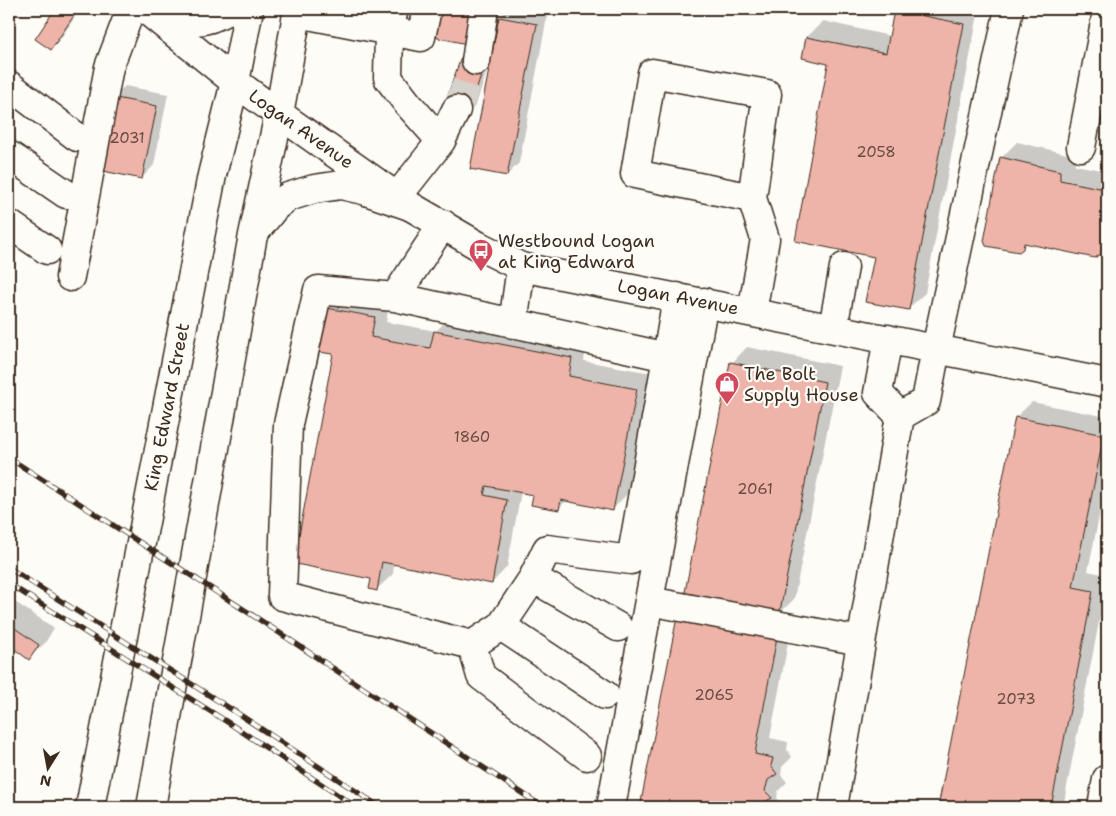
<svg xmlns="http://www.w3.org/2000/svg" width="1116" height="816" viewBox="0 0 1116 816" font-family="'Shantell Sans',sans-serif">
	<rect width="100%" height="100%" fill="#fdfcf7"/>
	<filter id="ink" filterUnits="userSpaceOnUse"><feTurbulence type="fractalNoise" baseFrequency=".02" numOctaves="2"/><feDisplacementMap in="SourceGraphic" scale="10" xChannelSelector="R" yChannelSelector="G"/><feConvolveMatrix kernelMatrix="1 2 1 2 8 2 1 2 1" color-interpolation-filters="sRGB"/></filter>
	<g filter="url(#ink)">
		<path fill="#0003" d="M57 9H80L59 41 51 49 37 39Z
			M509 9H530L548 12 519 163 507 175 491 65H489L476 105 468 113 471 48 493 57 500 17Z
			M897 9H979L925 293 909 308 875 256 830 63 807 37 823 21 890 36Z
			M125 86 168 94 154 165 142 178 112 98Z
			M1017 142 1076 156 1075 165 1107 171V247L1100 253 1027 243 1018 251 1001 158Z
			M344 293 390 301 386 322 436 331 451 316 587 342 584 361 652 373 628 493 613 509 567 500 558 509 535 494 521 492 507 567 492 583 394 564 393 574 377 589 373 578 334 353 328 309Z
			M747 347 840 366 794 599 778 615 732 363Z
			M1032 402 1107 417V477L1088 571 1107 575V581L1063 807H939L1016 417Z
			M9 598 54 628 45 643 29 658 9 644Z
			M678 617 792 621 770 738 788 742 787 750 792 757 782 767 781 775 787 782 778 791 777 798 782 805 780 807H641Z"/>
		<path fill="#eeb4a9" stroke="#3b2a1e" d="M55 9H66L75 14 51 50 35 39Z
			M435 9H474L467 44 430 36Z
			M894 10 964 24 909 310 865 302 874 257 795 241 828 64 802 58 806 37 886 53Z
			M499 17 537 24 507 176 470 169Z
			M462 55 485 64 468 115 444 105Z
			M111 97 157 106 142 179 98 170Z
			M1000 157 1060 171V180L1104 189 1106 182 1107 183V218L1101 254 1095 258 1024 243 1023 249 1019 252 986 246 984 241Z
			M327 308 375 317 371 337 430 348 434 331 572 358 569 376 637 389 613 511 561 500 559 510 531 505 533 495 486 486 484 495 507 500 492 584 382 562 377 591 369 589 371 579 296 564 299 546H297L333 354 318 352Z
			M730 362 825 382 779 616 684 597Z
			M1015 417 1104 435 1073 587 1093 591 1051 807H938Z
			M677 617 777 637 755 754 773 758 771 766 777 774 768 780 765 791 772 798 763 803V807H640Z
			M9 624 39 645 29 660 9 645Z"/>
		<g fill="none" stroke-linecap="round" stroke-linejoin="round">
			<path stroke="#d6d2cc" stroke-width="28" stroke-dasharray="28 14" stroke-linecap="butt" d="M456 110 476 61"/>
			<defs>
				<path id="minor" d="M394 9 389 31 388 78 408 104 441 141 397 197
					M298 13 421 37 427 9
					M476 61 484 9
					M9 85 77 137
					M279 114 410 206 477 245 521 267 1107 383
					M441 141 456 110
					M1081 147 1107 12
					M9 155 66 194
					M752 198 767 94 652 73 635 174 752 198 765 239 752 312
					M9 224 47 250
					M70 277 109 67 131 9
					M395 297 443 224
					M513 324 521 267
					M833 328 844 267
					M888 339 878 393 900 416
					M900 416 926 401 936 349 1009 9
					M533 578 547 549 631 560 667 357
					M649 601 861 641
					M501 626 533 578 618 627
					M472 645 501 626 605 695
					M587 756 481 676 472 645 282 596 288 424 318 290 395 297 667 357 677 297
					M611 807 704 302
					M833 807 900 416
					M1102 807 1107 779"/>
				<path id="major" d="M145 9 235 82 279 114
					M155 15C183 23 204 26 229 9
					M255 232 275 207 288 197 314 189 341 185 363 190 410 206
					M90 807 212 175 235 82 249 9
					M151 807 253 235 279 114 298 9"/>
			</defs>
			<use href="#minor" stroke="#3b2a1e" stroke-width="31"/>
			<use href="#major" stroke="#3b2a1e" stroke-width="31"/>
			<use href="#minor" stroke="#fdfcf7" stroke-width="28"/>
			<use href="#major" stroke="#fdfcf7" stroke-width="28"/>
			<defs>
				<path id="rail" d="M9 458 263 622 543 807
					M9 568 234 711 380 807
					M9 584 232 725 356 807"/>
			</defs>
			<use href="#rail" stroke="#3b2a1e" stroke-width="5.5"/>
			<use href="#rail" stroke="#fdfcf7" stroke-width="4" stroke-dasharray="11" stroke-linecap="butt"/>
		</g>
	</g>
	<defs>
		<symbol id="bus-pin" viewBox="-11 -11 22 30"><path d="M0 17L-7.5 6A9.5 9.5 0 1 1 7.5 6Z" fill="#d1495b" stroke="#fdfcf7"/><path d="M-5-6H5V4H4V6H2V4H-2V6H-4V4H-5ZM-3.5-4V0h7V-4ZM-3.5 1.2v1.5H-2V1.2ZM2 1.2v1.5H3.5V1.2Z" fill="#fff"/></symbol>
		<symbol id="shop-pin" viewBox="-11 -11 22 30"><path d="M0 17L-7.5 6A9.5 9.5 0 1 1 7.5 6Z" fill="#d1495b" stroke="#fdfcf7"/><path d="M-5-2.5h2.3a2.7 3.5 0 0 1 5.4 0H5L5.5 6h-11ZM-1.5-2.5h3a1.5 2.3 0 0 0-3 0Z" fill="#fff"/></symbol>
	</defs>
	<g fill-rule="evenodd">
		<use href="#bus-pin" x="467" y="237" width="28" height="38"/>
		<use href="#shop-pin" x="713" y="370" width="28" height="38"/>
	</g>
	<g text-anchor="middle" stroke-width="4.5" stroke-linejoin="round" paint-order="stroke">
		<g font-size="15" fill="#684c41">
			<text x="127" y="143">2031</text>
			<text x="876" y="157">2058</text>
			<text x="472" y="442">1860</text>
			<text x="755" y="494">2061</text>
			<text x="714" y="700">2065</text>
			<text x="1016" y="704">2073</text>
		</g>
		<g font-size="18" fill="#3b2a1e" stroke="#fdfcf7">
			<text transform="translate(301 129) rotate(35)" y="6">Logan Avenue</text>
			<text transform="translate(678 297) rotate(11)" y="6">Logan Avenue</text>
			<text transform="translate(167 407) rotate(-79)" y="6">King Edward Street</text>
		</g>
		<g font-size="18" fill="#3b2a1e" stroke="#fdfcf7" text-anchor="start">
			<text x="498" y="247">Westbound Logan<tspan x="498" dy="21">at King Edward</tspan></text>
			<text x="744" y="380">The Bolt<tspan x="744" dy="21">Supply House</tspan></text>
		</g>
	</g>
	<rect width="1116" height="816" fill="none" stroke="#fdfcf7" stroke-width="30"/>
	<rect x="15" y="15" width="1086" height="786" fill="none" stroke="#3b2a1e" stroke-width="2" filter="url(#ink)"/>
	<g transform="translate(48 768) rotate(191)" stroke="#fdfcf7" stroke-width="4" paint-order="stroke">
	<path d="M0-4L9 19L0 12L-9 19Z" fill="#3b2a1e"/>
	<text y="-8" font-size="14" font-weight="bold" text-anchor="middle" fill="#3b2a1e">N</text>
	</g>
</svg>
